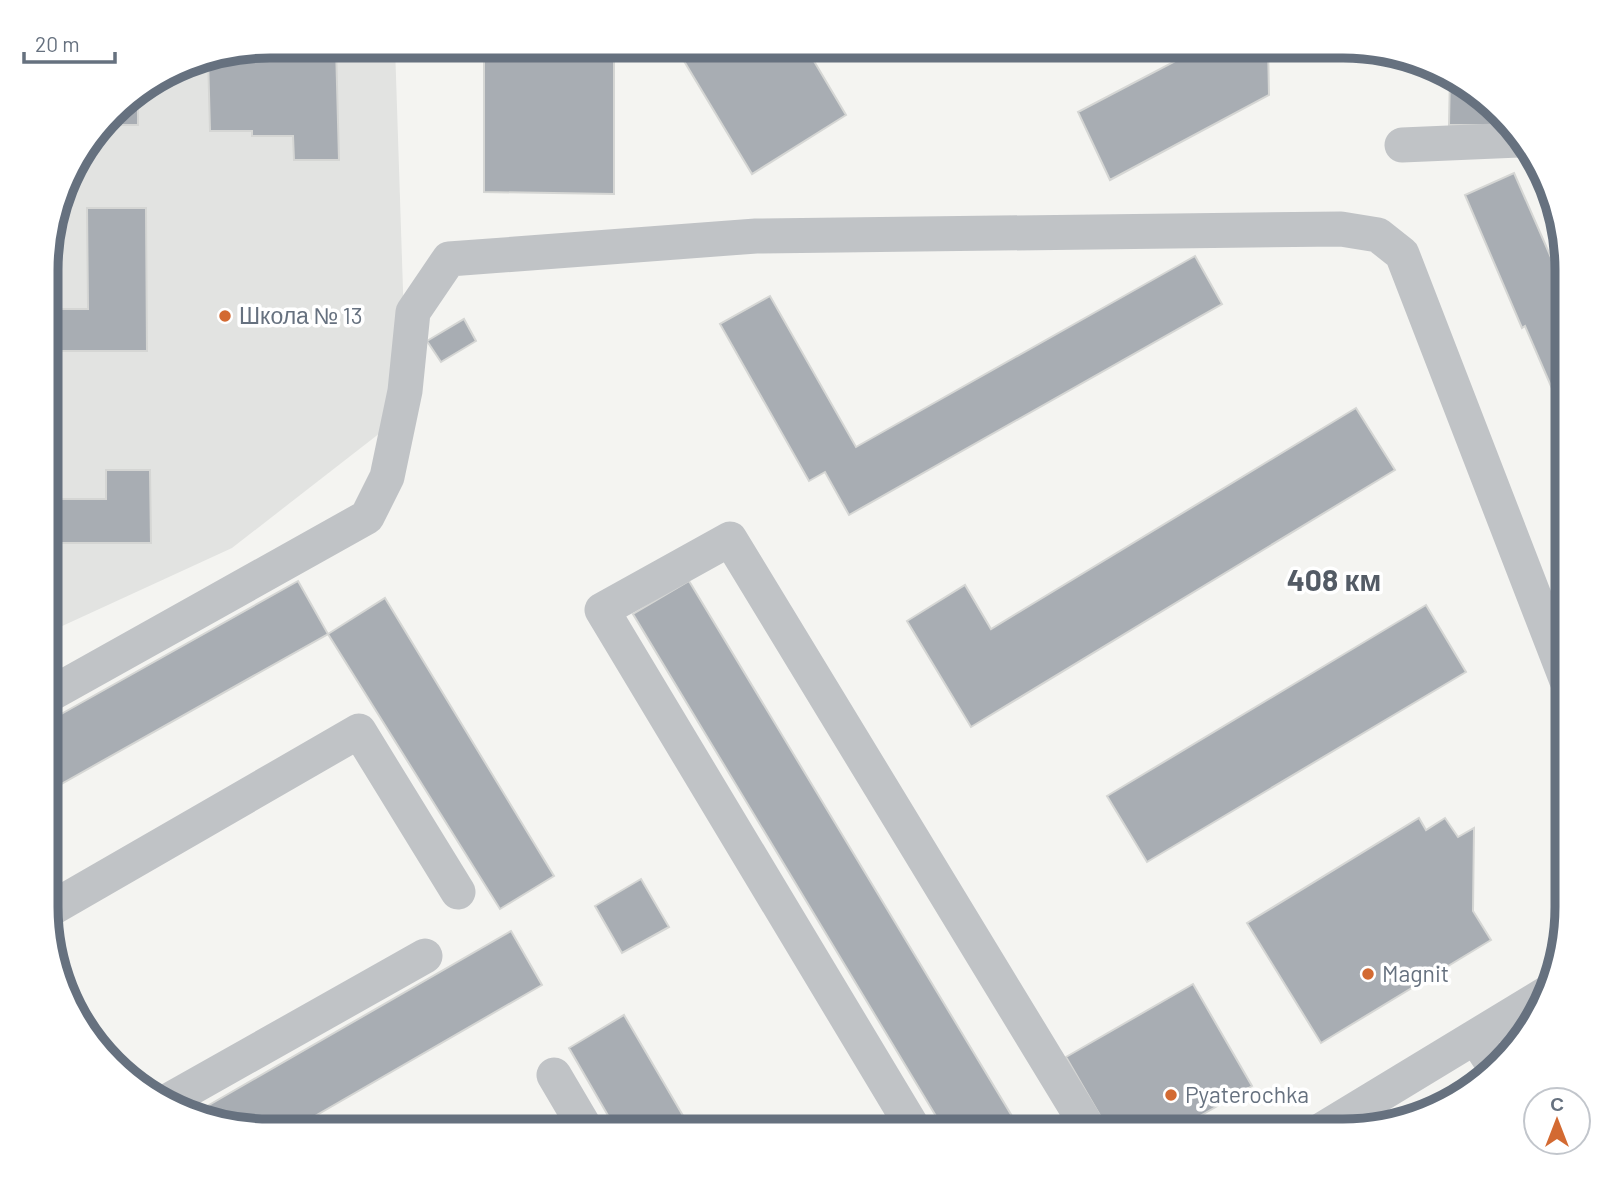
<svg xmlns="http://www.w3.org/2000/svg" width="1613" height="1177" viewBox="0 0 1613 1177" font-family="Barlow,sans-serif">
	<rect width="100%" height="100%" fill="#f4f4f1"/>
	<path fill="#e2e3e1" d="M270 46H395L407 412 232 548 47 633V240L75 158 122 101 197 58Z"/>
	<path fill="#a8adb3" stroke="#d5d6d4" stroke-width="2" d="M270 46H336L339 160H294L293 136H252V131H210L208 56Z
		M484 46H614V194L484 192Z
		M697 46H805L846 115 752 174 681 56Z
		M1189 46H1268L1269 95 1110 180 1078 112 1189 54Z
		M1450 75 1480 92 1505 125H1449Z
		M138 92V125H102L122 101Z
		M1514 173 1567 294V423L1525 326 1522 328 1465 195Z
		M87 208H146L147 351H47V309H88Z
		M1195 256 1222 304 849 515 825 472 809 481 720 324 770 296 856 447Z
		M464 319 476 341 441 362 427 341Z
		M1356 408 1395 470 971 727 907 621 965 585 991 629Z
		M106 470H150L151 543H47V499H106Z
		M298 581 328 634 47 792V722Z
		M689 581 1021 1131H945L633 614Z
		M385 598 554 876 500 909 328 634Z
		M1426 605 1466 672 1147 862 1107 796Z
		M1419 818 1426 830 1445 818 1458 837 1474 828 1473 911 1491 940 1321 1043 1247 923Z
		M641 879 669 927 622 953 595 906Z
		M511 931 542 985 289 1131H256L190 1116Z
		M1193 984 1252 1086 1174 1131H1109L1066 1057Z
		M624 1015 692 1131H617L569 1048Z"/>
	<g fill="none" stroke-linecap="round" stroke-linejoin="round">
		<path stroke="#c0c3c6" stroke-width="35" d="M1402 145 1519 140
			M47 696 367 517 387 477 405 391 413 312 449 259 756 236 1341 229 1378 235 1402 254 1567 681
			M47 911 359 731 458 892
			M1475 1037 1494 1066
			M554 1075 587 1131
			M166 1102 425 956
			M915 1131 602 610 730 539 1090 1131
			M1320 1131 1549 992"/>
	</g>
	<g fill="#d36a32" stroke="#fff" stroke-width="2.5">
		<circle cx="225" cy="316" r="7"/>
		<circle cx="1368" cy="974" r="7"/>
		<circle cx="1171" cy="1095" r="7"/>
	</g>
	<g text-anchor="middle" stroke-width="7" stroke-linejoin="round" paint-order="stroke">
		<g font-size="23" fill="#66717f" stroke="#fff" text-anchor="start">
			<text x="239" y="324">Школа № 13</text>
			<text x="1382" y="982">Magnit</text>
			<text x="1185" y="1103">Pyaterochka</text>
		</g>
		<g font-size="30" font-weight="bold" fill="#535b65" stroke="#fff">
			<text x="1334" y="591">408 км</text>
		</g>
	</g>
	<path d="M0 0H1613V1177H0ZM270 58H1343A212 212 0 0 1 1555 270V907A212 212 0 0 1 1343 1119H270A212 212 0 0 1 58 907V270A212 212 0 0 1 270 58Z" fill="#fff" fill-rule="evenodd"/>
	<path fill="none" stroke="#66717f" stroke-width="9" d="M270 58H1343A212 212 0 0 1 1555 270V907A212 212 0 0 1 1343 1119H270A212 212 0 0 1 58 907V270A212 212 0 0 1 270 58Z"/>
	<g transform="translate(1557 1121)"><circle r="33" fill="#ffffff" stroke="#c2c6cc" stroke-width="2"/>
	<path d="M0-5L12 26L0 18L-12 26Z" fill="#d36a32"/>
	<text y="-10" font-size="19" font-weight="bold" text-anchor="middle" fill="#66717f">С</text>
	</g>
	<path d="M24 52v10h91v-10" fill="none" stroke="#66717f" stroke-width="3.5"/>
	<text x="35" y="52" font-size="21" fill="#66717f" stroke="#ffffff" stroke-width="5" paint-order="stroke">20 m</text>
</svg>
